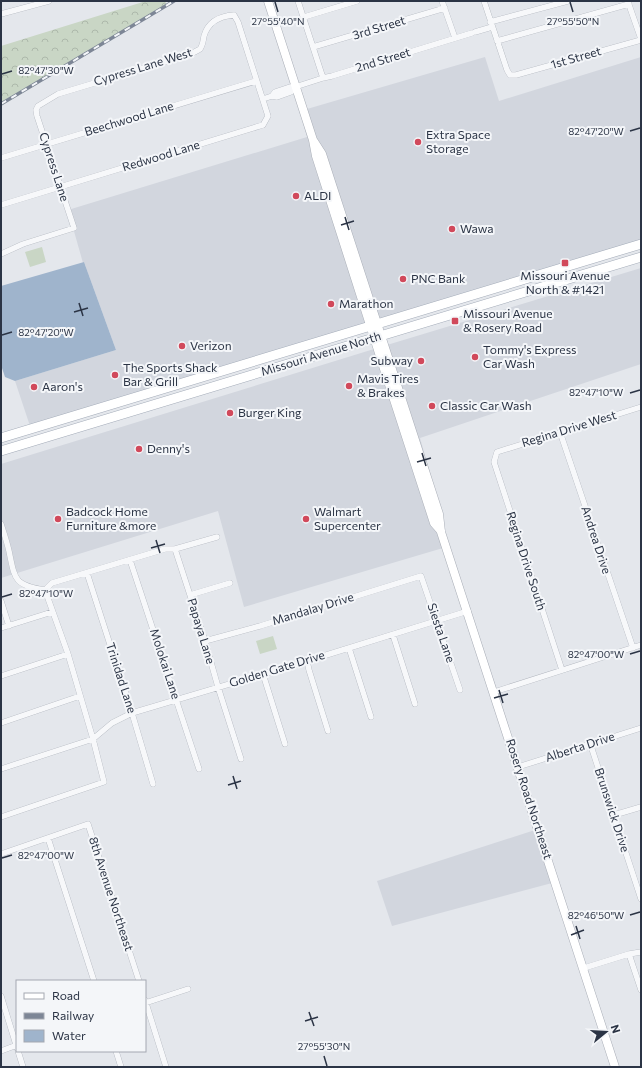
<svg xmlns="http://www.w3.org/2000/svg" width="642" height="1068" viewBox="0 0 642 1068" font-family="Commissioner,sans-serif">
	<defs>
		<pattern id="forest-crowns" width="20" height="18" patternUnits="userSpaceOnUse"><rect width="20" height="18" fill="#c9d6c5"/><path d="M2 6a3 3 0 1 1 6 0M12 15a3 3 0 1 1 6 0" fill="none" stroke="#adb8ab"/></pattern>
	</defs>
	<rect width="100%" height="100%" fill="#e4e7ec"/>
	<path fill="#d2d6de" d="M485 57 499 101 641 57V241L554 267 553 266 552 267 379 320 344 208 317 139 307 109Z
		M300 111 309 138 317 171 316 172 318 173 330 212 329 213 331 215 366 324 175 382 173 381 172 383 30 426 15 381 116 350 84 262 83 263 68 210 307 137Z
		M641 268V364L420 438 435 490 387 345Z
		M374 349 430 524 438 533 443 548 244 607 218 511 1 578V464Z
		M535 830 552 883 392 926 377 881Z"/>
	<path fill="#c9d6c5" d="M42 247 46 262 30 267 25 252Z
		M273 636 277 649 260 654 256 641Z"/>
	<path fill="url(#forest-crowns)" d="M146 1H165L167 6 1 106V46Z"/>
	<path fill="#9fb4cc" d="M84 262 116 350 15 381 5 377 1 365V286Z"/>
	<g fill="none" stroke-linecap="round" stroke-linejoin="round">
		<defs>
			<path id="street" d="M298 1 323 78
				M442 1 455 38
				M484 1 507 70 510 75H516L641 40
				M628 2 641 39
				M1 14 49 1
				M304 17 357 1
				M490 22 568 1
				M475 32 492 27
				M497 41 629 4
				M313 47 445 8
				M272 96 275 92 290 87H295L323 78 332 76 472 33
				M263 99 272 96 277 97 291 92 295 87
				M1 158 256 81
				M1 205 263 125 268 116 238 22 234 15C220 16 208 22 204 36 203 41 203 45 200 49 197 51 194 52 191 54L58 94 38 106 36 110 37 116 74 228 23 244 1 254
				M560 432 633 648
				M1 524C4 533 7 542 9 551 15 580 14 585 45 590
				M175 549 205 641 218 687 241 759
				M130 560 199 769
				M87 573 132 713 153 784
				M45 590 52 583 165 549H175L217 537
				M190 595 230 583
				M1 601 9 626
				M1 628 52 612
				M393 635 415 704
				M205 641 260 626 421 576 460 690
				M349 648 371 717
				M307 661 309 670 328 731
				M562 670 494 462 497 452 641 407
				M263 674 285 744
				M1 676 68 654
				M494 692 641 645
				M1 723 80 696
				M590 743 641 899
				M518 767 641 728
				M1 769 93 739 112 723 132 713 307 661 468 611
				M614 815 641 807
				M1 817 104 782 93 739 68 654 45 590
				M48 838 94 981
				M1 854 88 824 139 981
				M629 954 641 990
				M584 968 629 954 641 952
				M1 996 17 1048
				M145 1000 166 1067
				M145 1003 188 989
				M1 1051 17 1045
				M18 1051 23 1067
				M116 1051 121 1067"/>
			<path id="secondary" d="M268 1 313 140 316 156C355 278 394 401 434 523L441 531
				M313 140 322 154 439 514 441 532 615 1067"/>
			<path id="primary" d="M1 438 641 244
				M1 451 641 257"/>
		</defs>
		<use href="#street" stroke="#a9aeb7" stroke-width="6"/>
		<use href="#secondary" stroke="#a9aeb7" stroke-width="9"/>
		<use href="#primary" stroke="#a3abb8" stroke-width="10"/>
		<use href="#street" stroke="#f7f8fa" stroke-width="5.5"/>
		<use href="#secondary" stroke="#fff" stroke-width="8"/>
		<use href="#primary" stroke="#fff" stroke-width="9"/>
		<defs>
			<path id="rail" d="M1 104 174 1"/>
		</defs>
		<use href="#rail" stroke="#7d8696" stroke-width="3.5"/>
		<use href="#rail" stroke="#f4f6f9" stroke-width="2" stroke-dasharray="6" stroke-linecap="butt"/>
	</g>
	<path fill="none" stroke="#2b3445" stroke-width="1.5" d="M275 2 278 12M570 2 573 12M2 74 12 71M630 131 640 128M345 217 349 230M341 225 354 221M79 303 83 316M74 312 88 308M2 335 12 332M630 393 640 390M422 453 426 466M417 462 431 458M156 540 160 553M151 548 165 544M2 597 12 594M630 654 640 651M499 690 503 703M494 698 508 694M233 776 237 789M228 785 241 781M2 858 12 855M630 915 640 912M576 926 580 939M571 935 584 930M309 1012 314 1026M305 1021 318 1017M324 1056 327 1066"/>
	<g fill="#d1495b" stroke="#f4f6f9" stroke-width="1.5">
		<circle cx="418" cy="142" r="4"/>
		<circle cx="296" cy="196" r="4"/>
		<circle cx="452" cy="229" r="4"/>
		<rect x="561" y="259" width="8" height="8" rx="2"/>
		<circle cx="403" cy="279" r="4"/>
		<circle cx="331" cy="304" r="4"/>
		<rect x="451" y="317" width="8" height="8" rx="2"/>
		<circle cx="182" cy="346" r="4"/>
		<circle cx="475" cy="357" r="4"/>
		<circle cx="421" cy="361" r="4"/>
		<circle cx="115" cy="375" r="4"/>
		<circle cx="349" cy="386" r="4"/>
		<circle cx="34" cy="387" r="4"/>
		<circle cx="432" cy="406" r="4"/>
		<circle cx="230" cy="413" r="4"/>
		<circle cx="139" cy="449" r="4"/>
		<circle cx="58" cy="519" r="4"/>
		<circle cx="306" cy="519" r="4"/>
	</g>
	<g text-anchor="middle" stroke-width="4" stroke-linejoin="round" paint-order="stroke">
		<g font-size="12" fill="#2b3445" stroke="#f4f6f9">
			<text transform="translate(379 28) rotate(-17)" y="4">3rd Street</text>
			<text transform="translate(576 58) rotate(-16)" y="4">1st Street</text>
			<text transform="translate(383 60) rotate(-17)" y="4">2nd Street</text>
			<text transform="translate(143 67) rotate(-17)" y="4">Cypress Lane West</text>
			<text transform="translate(129 119) rotate(-17)" y="4">Beechwood Lane</text>
			<text transform="translate(161 156) rotate(-17)" y="4">Redwood Lane</text>
			<text transform="translate(54 167) rotate(72)" y="4">Cypress Lane</text>
			<text transform="translate(321 354) rotate(-17)" y="4">Missouri Avenue North</text>
			<text transform="translate(569 429) rotate(-17)" y="4">Regina Drive West</text>
			<text transform="translate(596 540) rotate(72)" y="4">Andrea Drive</text>
			<text transform="translate(526 561) rotate(72)" y="4">Regina Drive South</text>
			<text transform="translate(313 609) rotate(-17)" y="4">Mandalay Drive</text>
			<text transform="translate(201 631) rotate(73)" y="4">Papaya Lane</text>
			<text transform="translate(441 633) rotate(71)" y="4">Siesta Lane</text>
			<text transform="translate(165 664) rotate(72)" y="4">Molokai Lane</text>
			<text transform="translate(277 669) rotate(-17)" y="4">Golden Gate Drive</text>
			<text transform="translate(121 678) rotate(72)" y="4">Trinidad Lane</text>
			<text transform="translate(580 747) rotate(-18)" y="4">Alberta Drive</text>
			<text transform="translate(529 799) rotate(72)" y="4">Rosery Road Northeast</text>
			<text transform="translate(612 810) rotate(72)" y="4">Brunswick Drive</text>
			<text transform="translate(111 894) rotate(72)" y="4">8th Avenue Northeast</text>
		</g>
		<g font-size="12" fill="#2b3445" stroke="#f4f6f9" text-anchor="start">
			<text x="426" y="139">Extra Space<tspan x="426" dy="14">Storage</tspan></text>
			<text x="304" y="200">ALDI</text>
			<text x="460" y="233">Wawa</text>
			<text x="565" y="280" text-anchor="middle">Missouri Avenue<tspan x="565" dy="14">North &amp; #1421</tspan></text>
			<text x="411" y="283">PNC Bank</text>
			<text x="339" y="308">Marathon</text>
			<text x="463" y="318">Missouri Avenue<tspan x="463" dy="14">&amp; Rosery Road</tspan></text>
			<text x="190" y="350">Verizon</text>
			<text x="483" y="354">Tommy's Express<tspan x="483" dy="14">Car Wash</tspan></text>
			<text x="413" y="365" text-anchor="end">Subway</text>
			<text x="123" y="372">The Sports Shack<tspan x="123" dy="14">Bar &amp; Grill</tspan></text>
			<text x="357" y="383">Mavis Tires<tspan x="357" dy="14">&amp; Brakes</tspan></text>
			<text x="42" y="391">Aaron's</text>
			<text x="440" y="410">Classic Car Wash</text>
			<text x="238" y="417">Burger King</text>
			<text x="147" y="453">Denny's</text>
			<text x="66" y="516">Badcock Home<tspan x="66" dy="14">Furniture &amp;more</tspan></text>
			<text x="314" y="516">Walmart<tspan x="314" dy="14">Supercenter</tspan></text>
		</g>
	</g>
	<g font-size="10" text-anchor="middle" fill="#2b3445" stroke="#f4f6f9" stroke-width="4" stroke-linejoin="round" paint-order="stroke">
		<text x="278" y="25">27°55'40"N</text>
		<text x="573" y="25">27°55'50"N</text>
		<text x="46" y="74">82°47'30"W</text>
		<text x="596" y="135">82°47'20"W</text>
		<text x="46" y="336">82°47'20"W</text>
		<text x="596" y="396">82°47'10"W</text>
		<text x="46" y="597">82°47'10"W</text>
		<text x="596" y="658">82°47'00"W</text>
		<text x="46" y="859">82°47'00"W</text>
		<text x="596" y="919">82°46'50"W</text>
		<text x="324" y="1050">27°55'30"N</text>
	</g>
	<rect width="642" height="1068" fill="none" stroke="#2b3445" stroke-width="4"/>
	<rect x="16" y="980" width="130" height="72" fill="#f4f6f9" stroke="#a4a8b1"/>
	<rect x="24" y="993" width="20" height="6" fill="#ffffff" stroke="#a4a8b1"/>
	<text x="52" y="1000" font-size="12" fill="#2b3445">Road</text>
	<rect x="24" y="1013" width="20" height="6" fill="#7d8696" stroke="#a4a8b1"/>
	<text x="52" y="1020" font-size="12" fill="#2b3445">Railway</text>
	<rect x="24" y="1030" width="20" height="12" fill="#9fb4cc" stroke="#a4a8b1"/>
	<text x="52" y="1040" font-size="12" fill="#2b3445">Water</text>
	<g transform="translate(606 1032) rotate(72)" stroke="#f4f6f9" stroke-width="3" paint-order="stroke">
	<path d="M0-3L7 15L0 10L-7 15Z" fill="#2b3445"/>
	<text y="-6" font-size="11" font-weight="bold" text-anchor="middle" fill="#2b3445">N</text>
	</g>
</svg>
